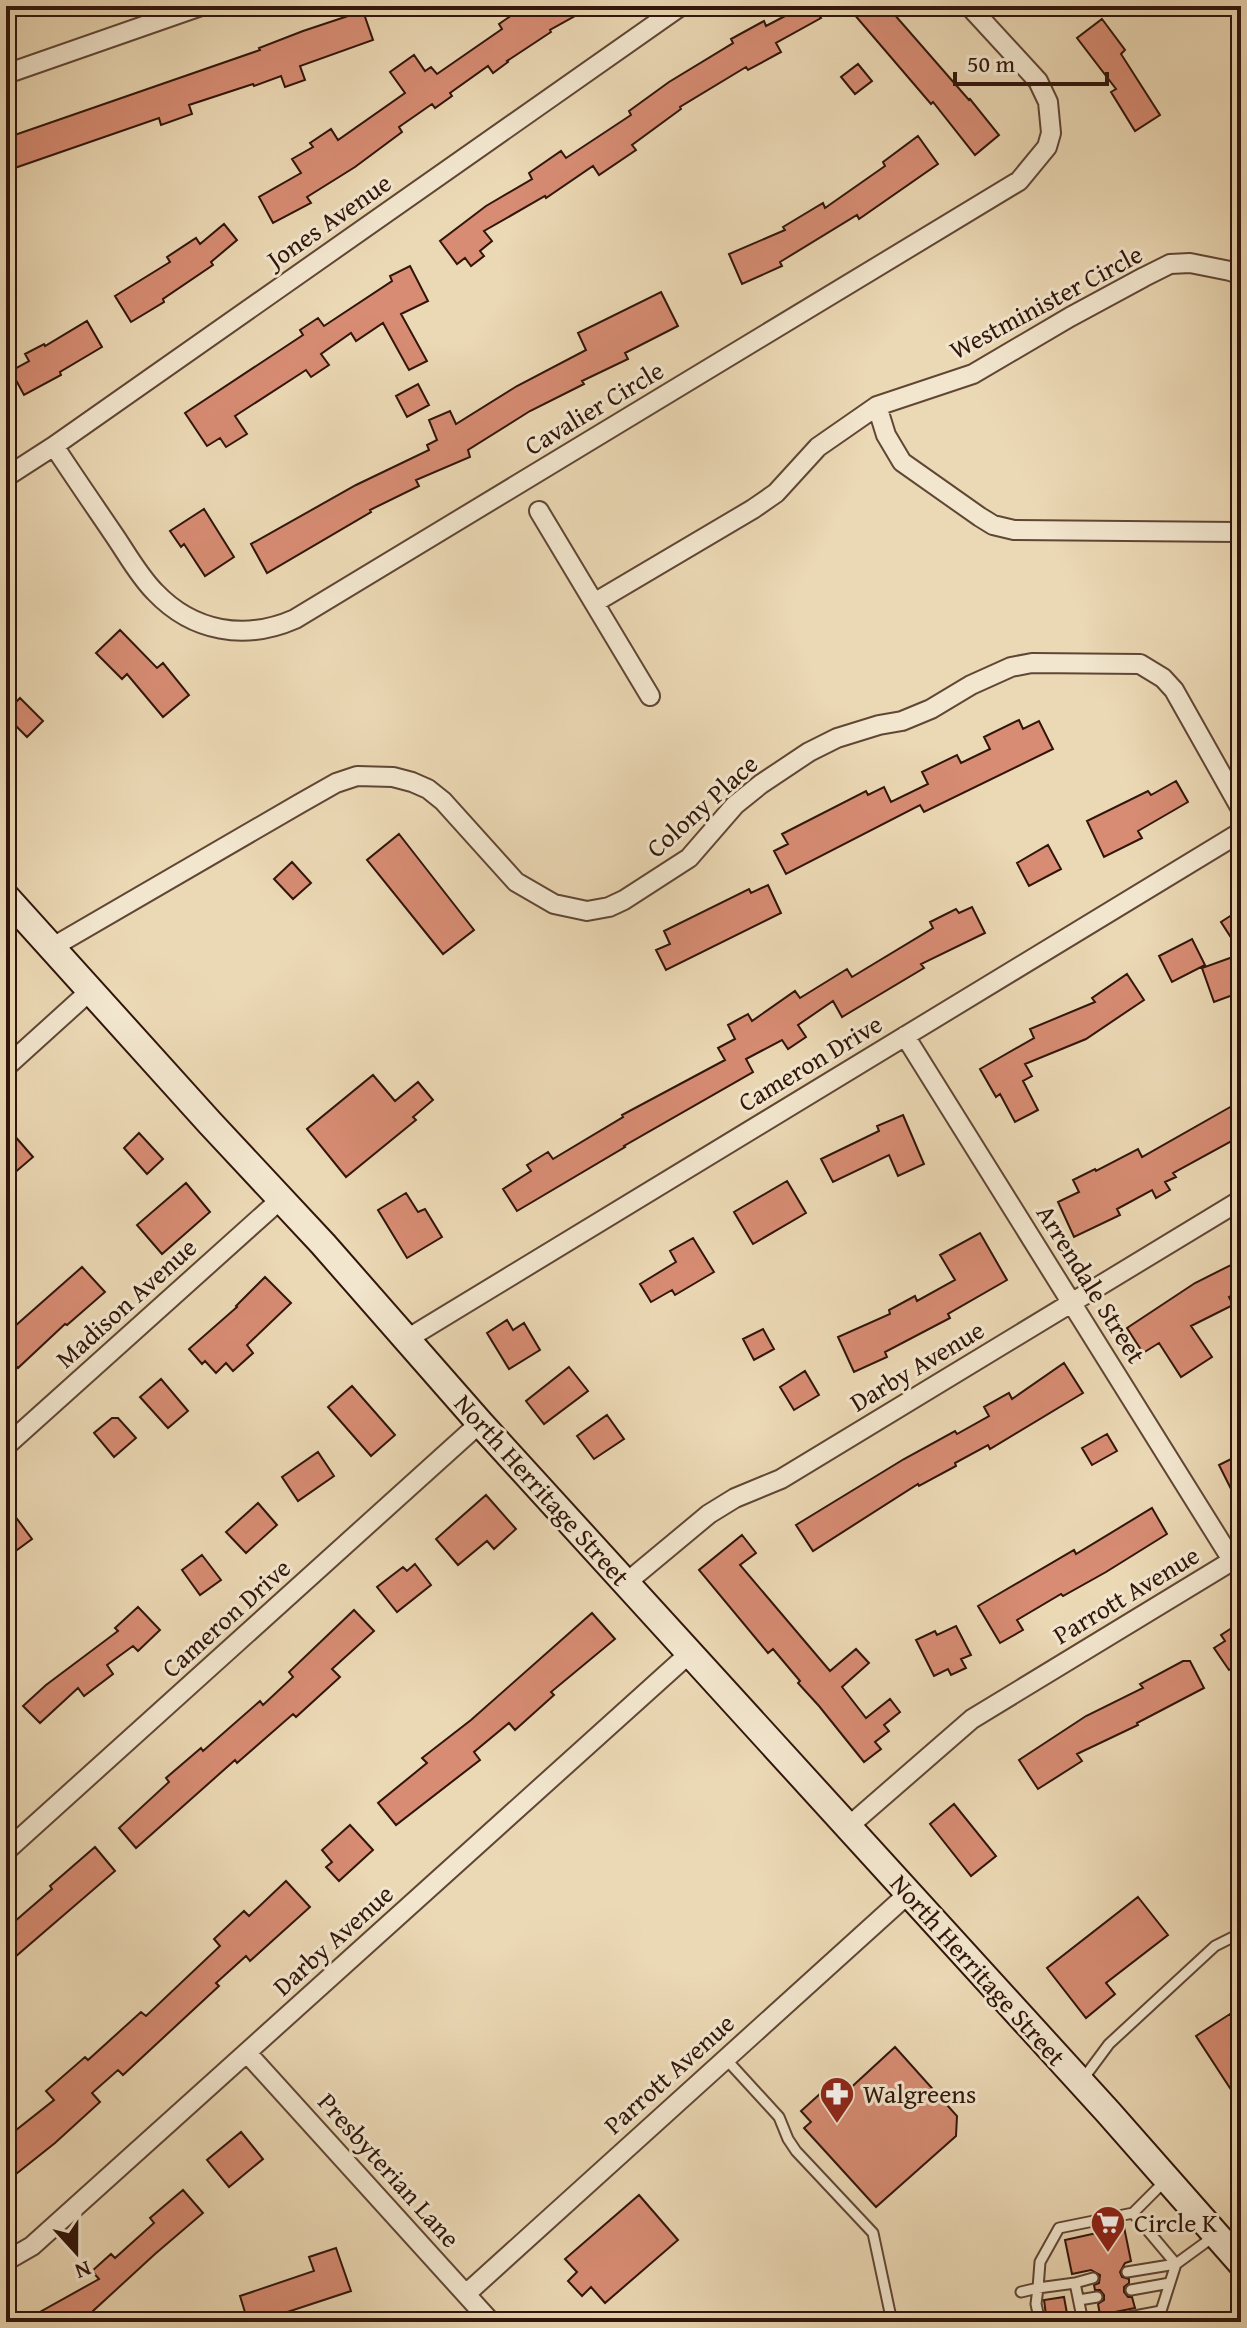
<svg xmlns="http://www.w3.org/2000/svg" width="1247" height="2328" viewBox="0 0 1247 2328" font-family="'Gentium Book Plus',serif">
	<rect width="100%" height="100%" fill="#ebd8b4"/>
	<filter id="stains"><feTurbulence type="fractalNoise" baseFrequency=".0025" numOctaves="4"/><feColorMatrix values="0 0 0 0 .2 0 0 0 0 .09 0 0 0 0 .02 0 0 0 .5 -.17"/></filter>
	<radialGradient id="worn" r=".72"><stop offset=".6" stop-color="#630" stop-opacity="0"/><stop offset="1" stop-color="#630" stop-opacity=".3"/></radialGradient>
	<path fill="#d78c73" stroke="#31150b" stroke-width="2" d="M525 6H593L550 30 551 32 507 61 508 62 493 73 488 66 450 93 452 96 435 108 432 104 399 127 402 132 355 167 307 197 311 203 273 223 259 197 301 173 292 159 313 147 310 143 331 129 338 140 405 93 390 72 414 55 425 71 431 67 437 74 502 29 499 24Z
		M804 6H811L821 18 776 43 781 52 748 70 746 67 680 107 681 109 632 145 636 150 599 175 593 166 546 198 545 196 484 231 492 241 480 251 484 256 471 266 465 258 457 264 440 241 486 206 532 179 529 173 561 151 566 158 631 115 629 111 669 82 733 43 731 39 764 21 766 26Z
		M847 6H887L969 100 970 99 999 135 975 155 933 102 931 104Z
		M363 11 373 40 300 66 305 80 285 87 281 76 254 86 253 84 189 105 192 114 161 125 159 118 6 171V138L260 50 259 48 303 31Z
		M1102 19 1125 50 1121 54 1160 115 1135 131 1111 92 1116 89 1077 38Z
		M858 64 872 81 855 94 841 77Z
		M918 136 938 164 859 219 857 215 780 262 782 266 742 284 729 254 785 230 783 227 823 203 825 208 885 166 883 162Z
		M224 224 237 240 211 262 213 265 163 299 164 302 131 322 115 296 170 262 167 257 196 238 200 244Z
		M410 266 428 301 401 314 427 361 409 370 383 323 356 341 351 333 321 354 329 365 311 377 306 370 235 416 247 434 226 447 220 438 207 446 185 413 303 335 300 330 318 318 324 326 392 281 390 276Z
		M661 292 678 326 625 353 628 359 582 381 584 384 530 411 468 450 470 457 416 480 419 486 370 510 371 512 267 573 251 544 356 485 429 450 427 445 437 440 429 420 450 411 456 424 517 386 586 350 578 333Z
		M87 321 102 347 60 372 61 375 24 395 11 371 29 361 25 354 44 344 45 346Z
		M418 384 429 405 407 417 396 396Z
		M204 509 234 557 205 576 184 544 181 547 170 531Z
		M120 630 157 668 163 663 189 695 163 717 127 674 122 679 96 653Z
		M20 698 43 721 27 737 6 716V712Z
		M1019 720 1023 729 1039 721 1053 749 924 812 920 805 786 874 774 851 788 844 782 834 866 791 868 795 884 787 891 802 928 784 922 772 957 755 961 763 990 749 984 737Z
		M1176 781 1188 802 1138 831 1142 838 1104 857 1087 821 1148 791 1151 795Z
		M399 834 474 930 443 954 367 860Z
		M1048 845 1061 869 1029 886 1017 863Z
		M292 862 311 883 293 899 274 879Z
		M768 885 781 913 666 970 656 950 670 944 664 931 749 889 751 893Z
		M972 907 985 933 921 964 924 968 842 1017 833 1001 798 1025 806 1037 788 1049 782 1040 746 1059 753 1072 624 1146 625 1147 517 1211 503 1189 531 1171 527 1165 548 1152 553 1159 623 1117 622 1115 725 1060 718 1048 735 1039 728 1025 748 1014 752 1021 795 991 800 998 847 969 852 977 933 928 930 922 956 909 959 913Z
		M1241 909V953L1221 922Z
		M1192 939 1205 965 1172 982 1159 956Z
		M1241 954V992L1214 1002 1202 968Z
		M1127 974 1144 1000 1086 1039 1025 1064 1032 1076 1023 1081 1038 1110 1015 1122 1000 1094 996 1097 980 1069 1034 1038 1030 1029 1095 1002 1092 998Z
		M373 1075 395 1101 418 1082 433 1100 413 1117 416 1120 346 1177 307 1129Z
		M1232 1106 1241 1122V1136L1173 1173 1176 1177 1165 1182 1170 1190 1156 1198 1152 1190 1117 1209 1120 1215 1074 1237 1058 1202 1079 1192 1073 1180 1095 1169 1096 1171 1138 1149 1142 1157Z
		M903 1115 924 1164 898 1176 889 1155 833 1182 821 1159 879 1131 877 1126Z
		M6 1126 33 1157 6 1180Z
		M139 1133 163 1159 147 1174 124 1148Z
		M787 1181 806 1213 753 1244 734 1212Z
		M186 1183 210 1212 162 1254 137 1225Z
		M406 1193 418 1212 425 1209 442 1237 407 1258 378 1210Z
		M980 1233 1007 1280 948 1314 950 1318 885 1352 887 1357 854 1372 838 1337 890 1314 889 1310 915 1296 917 1301 955 1280 940 1255Z
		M693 1238 714 1272 675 1295 672 1290 651 1302 640 1284 676 1262 670 1251Z
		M1241 1260V1291L1229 1297 1233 1305 1191 1326 1212 1357 1181 1377 1159 1343 1143 1353 1127 1328 1195 1283Z
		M82 1267 105 1292 67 1325 65 1324 18 1368 6 1356V1334Z
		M265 1277 291 1303 247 1345 253 1353 233 1371 226 1363 216 1373 205 1361 202 1364 189 1349 237 1307 236 1306Z
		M507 1320 513 1330 524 1323 540 1350 509 1369 487 1333Z
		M763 1329 774 1349 754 1360 743 1339Z
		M1064 1363 1083 1393 990 1449 988 1445 955 1463 956 1466 919 1486 918 1484 813 1551 796 1525 904 1459 955 1431 957 1434 989 1416 984 1407 1009 1393 1012 1399Z
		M569 1367 588 1391 544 1424 526 1401Z
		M805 1371 819 1395 794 1410 780 1387Z
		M161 1379 188 1411 168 1428 140 1397Z
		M352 1386 395 1435 371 1456 328 1407Z
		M607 1415 624 1439 594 1459 577 1436Z
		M112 1418H118L136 1438 114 1457 94 1433Z
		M1107 1434 1117 1451 1092 1465 1082 1448Z
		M318 1452 334 1476 298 1501 282 1477Z
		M1241 1454V1509L1219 1465Z
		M486 1495 516 1529 494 1549 487 1541 458 1565 436 1539Z
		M258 1503 277 1525 246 1553 226 1532Z
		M6 1504 32 1539 6 1558Z
		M1152 1508 1167 1534 1106 1572 1063 1596 1061 1594 1017 1620 1023 1630 1000 1643 978 1606 1074 1550 1076 1554Z
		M742 1535 756 1553 740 1565 830 1671 856 1649 869 1663 842 1687 866 1718 890 1699 900 1712 884 1725 889 1731 875 1742 881 1749 864 1762 819 1706 798 1683 800 1681 773 1649 768 1653 699 1570Z
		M202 1555 221 1580 200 1595 182 1570Z
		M415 1564 431 1585 397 1612 377 1587 403 1567 407 1571Z
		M138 1607 160 1630 138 1651 133 1646 107 1665 113 1674 84 1696 78 1688 40 1723 23 1706 46 1685 118 1631 115 1628Z
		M354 1610 374 1631 332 1669 340 1677 296 1717 293 1714 237 1763 235 1760 136 1848 119 1828 169 1782 166 1778 201 1748 203 1751 260 1701 263 1705 293 1677 289 1672Z
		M592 1613 615 1639 551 1692 554 1695 515 1730 509 1723 474 1752 480 1760 396 1825 378 1803 427 1763 422 1758 471 1720Z
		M1241 1622V1667L1239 1664 1229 1670 1214 1648 1225 1641 1221 1635Z
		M956 1626 971 1655 961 1659 966 1668 951 1675 948 1669 934 1676 916 1640 935 1631 937 1635Z
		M1183 1661H1190L1204 1688 1137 1723 1138 1725 1077 1754 1082 1761 1038 1789 1019 1760 1086 1716 1143 1688 1140 1684Z
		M954 1804 996 1856 971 1876 930 1824Z
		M350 1825 373 1850 339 1881 326 1867 332 1862 322 1850Z
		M95 1847 115 1871 15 1957 6 1947V1929L52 1889 50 1886Z
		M286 1881 310 1907 250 1961 246 1956 216 1983 219 1986 123 2075 118 2070 92 2093 100 2102 55 2143 6 2182V2138L54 2100 46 2091 85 2057 88 2060 141 2012 146 2016 220 1946 214 1939 244 1911 249 1916Z
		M1138 1897 1168 1935 1106 1983 1115 1994 1086 2018 1047 1968Z
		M1230 2014 1241 2030V2105L1196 2036Z
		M895 2047 957 2116 956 2136 876 2207 804 2128 811 2122 801 2111 821 2093 832 2105Z
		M241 2132 263 2159 229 2187 207 2160Z
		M183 2190 203 2213 155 2254 93 2311 95 2314 81 2322H22L99 2279 92 2271 111 2254 115 2258 154 2223 150 2218Z
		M639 2195 678 2240 605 2303 591 2287 582 2296 568 2281 577 2272 565 2259Z
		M1124 2227 1131 2261 1125 2263 1120 2272 1122 2277 1129 2279V2283L1124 2287V2292L1128 2297H1132L1135 2308 1100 2315 1098 2304 1104 2300V2295L1100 2290H1095L1094 2285 1099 2283 1100 2275 1091 2270 1072 2274 1065 2240Z
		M336 2248 351 2291 257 2322H248L240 2296 314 2271 309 2257Z
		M1064 2297 1068 2319 1047 2322 1044 2300Z"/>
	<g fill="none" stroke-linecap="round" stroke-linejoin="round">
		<defs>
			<path id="lane" d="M725 2058 779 2117 788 2139 796 2151 873 2233 892 2322
				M1083 2079 1109 2044 1215 1946 1241 1933
				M1133 2213 1176 2264 1213 2237
				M1127 2272 1176 2264 1161 2311 1162 2322
				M1075 2283 1093 2278
				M1131 2290 1170 2283
				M1021 2292 1038 2288 1040 2262 1059 2228 1133 2213 1164 2182
				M1079 2300 1097 2297
				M1040 2322 1036 2304 1038 2288 1075 2283 1083 2322
				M1103 2322 1161 2311"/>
			<path id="street" d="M6 74 201 6
				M877 406 886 435 902 462 980 517 993 525 1014 530 1236 532 1241 530
				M54 446C73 475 93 504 112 532 126 552 138 575 155 592 193 632 245 641 295 619L1019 181 1047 147 1051 133 1048 102 1038 81 969 6
				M6 477 54 446 681 6
				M539 511 650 696
				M594 603 753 509 776 493 818 447 877 406 973 374 1070 317 1144 277 1170 264 1190 263 1230 271 1241 275
				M51 948 299 804 336 783 357 776 393 777 412 782 428 789 443 801 516 882 554 904 587 911 609 907 624 900 689 858 735 805 761 784 809 752 837 738 879 725 902 721 931 709 971 685 1011 667 1032 663 1140 664 1163 678 1174 690 1241 809
				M905 1036 1232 1560
				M6 1067 90 991
				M407 1339 1241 832
				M6 1446 281 1199
				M626 1583 709 1514 735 1498 781 1479 1241 1200
				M849 1826 972 1719 1240 1556
				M6 1851 480 1423
				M247 2053 491 2322
				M6 2261 32 2246 691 1652
				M466 2294 909 1893"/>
			<path id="secondary" d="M6 897 210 1123 323 1244 480 1423 1108 2112 1241 2263"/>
		</defs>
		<use href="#lane" stroke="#604635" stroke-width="13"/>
		<use href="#street" stroke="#604635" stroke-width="22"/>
		<use href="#secondary" stroke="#31150b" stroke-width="30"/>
		<use href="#lane" stroke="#f2e6ce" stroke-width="9"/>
		<use href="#street" stroke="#f2e6ce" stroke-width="18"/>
		<use href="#secondary" stroke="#f2e6ce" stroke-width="26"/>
	</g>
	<defs>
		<symbol id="pharmacy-pin" viewBox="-11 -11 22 30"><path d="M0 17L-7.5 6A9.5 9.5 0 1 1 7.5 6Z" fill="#8f2418" stroke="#f2e6ce"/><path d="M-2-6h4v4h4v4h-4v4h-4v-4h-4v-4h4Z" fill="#fff"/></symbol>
		<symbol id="supermarket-pin" viewBox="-11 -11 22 30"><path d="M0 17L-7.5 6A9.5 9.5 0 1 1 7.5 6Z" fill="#8f2418" stroke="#f2e6ce"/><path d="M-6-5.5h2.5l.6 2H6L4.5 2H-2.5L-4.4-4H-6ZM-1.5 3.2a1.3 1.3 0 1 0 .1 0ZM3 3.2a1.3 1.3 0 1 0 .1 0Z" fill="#fff"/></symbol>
	</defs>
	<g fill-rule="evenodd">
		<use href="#pharmacy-pin" x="817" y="2074" width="40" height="54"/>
		<use href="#supermarket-pin" x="1088" y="2203" width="40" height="54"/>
	</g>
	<g text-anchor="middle" stroke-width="6" stroke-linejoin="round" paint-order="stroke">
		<g font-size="26" fill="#31150b" stroke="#f2e6ce">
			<text transform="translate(329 221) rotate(-35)" y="9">Jones Avenue</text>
			<text transform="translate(1046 302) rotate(-28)" y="9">Westminister Circle</text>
			<text transform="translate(594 408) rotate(-31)" y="9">Cavalier Circle</text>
			<text transform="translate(702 806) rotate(-42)" y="9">Colony Place</text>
			<text transform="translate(810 1063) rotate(-31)" y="9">Cameron Drive</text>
			<text transform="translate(1091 1284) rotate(58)" y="9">Arrendale Street</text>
			<text transform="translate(126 1303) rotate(-42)" y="9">Madison Avenue</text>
			<text transform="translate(917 1366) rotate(-31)" y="9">Darby Avenue</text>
			<text transform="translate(542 1490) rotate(48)" y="9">North Herritage Street</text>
			<text transform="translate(1126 1595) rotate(-31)" y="9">Parrott Avenue</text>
			<text transform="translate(226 1618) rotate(-42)" y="9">Cameron Drive</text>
			<text transform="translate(333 1940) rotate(-42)" y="9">Darby Avenue</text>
			<text transform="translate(978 1970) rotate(48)" y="9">North Herritage Street</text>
			<text transform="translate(669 2074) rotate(-42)" y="9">Parrott Avenue</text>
			<text transform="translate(389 2170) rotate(48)" y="9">Presbyterian Lane</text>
		</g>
		<g font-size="26" fill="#31150b" stroke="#f2e6ce" text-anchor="start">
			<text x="863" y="2103">Walgreens</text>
			<text x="1134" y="2232">Circle K</text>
		</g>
	</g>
	<rect width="1247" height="2328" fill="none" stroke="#ebd8b4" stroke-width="32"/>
	<rect x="8" y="8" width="1231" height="2312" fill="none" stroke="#31150b" stroke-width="4"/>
	<rect x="16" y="16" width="1215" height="2296" fill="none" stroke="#31150b" stroke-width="2"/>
	<g transform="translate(76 2252) rotate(159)" stroke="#f2e6ce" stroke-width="6" paint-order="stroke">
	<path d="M0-6L14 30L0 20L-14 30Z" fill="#31150b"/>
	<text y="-12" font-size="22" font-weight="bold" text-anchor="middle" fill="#31150b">N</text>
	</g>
	<path d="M955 72v12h152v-12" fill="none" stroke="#31150b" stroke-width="4"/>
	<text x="967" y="72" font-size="24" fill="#31150b" stroke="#f2e6ce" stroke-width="6" paint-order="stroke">50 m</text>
	<rect width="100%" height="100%" filter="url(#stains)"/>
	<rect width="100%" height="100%" fill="url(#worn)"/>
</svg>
